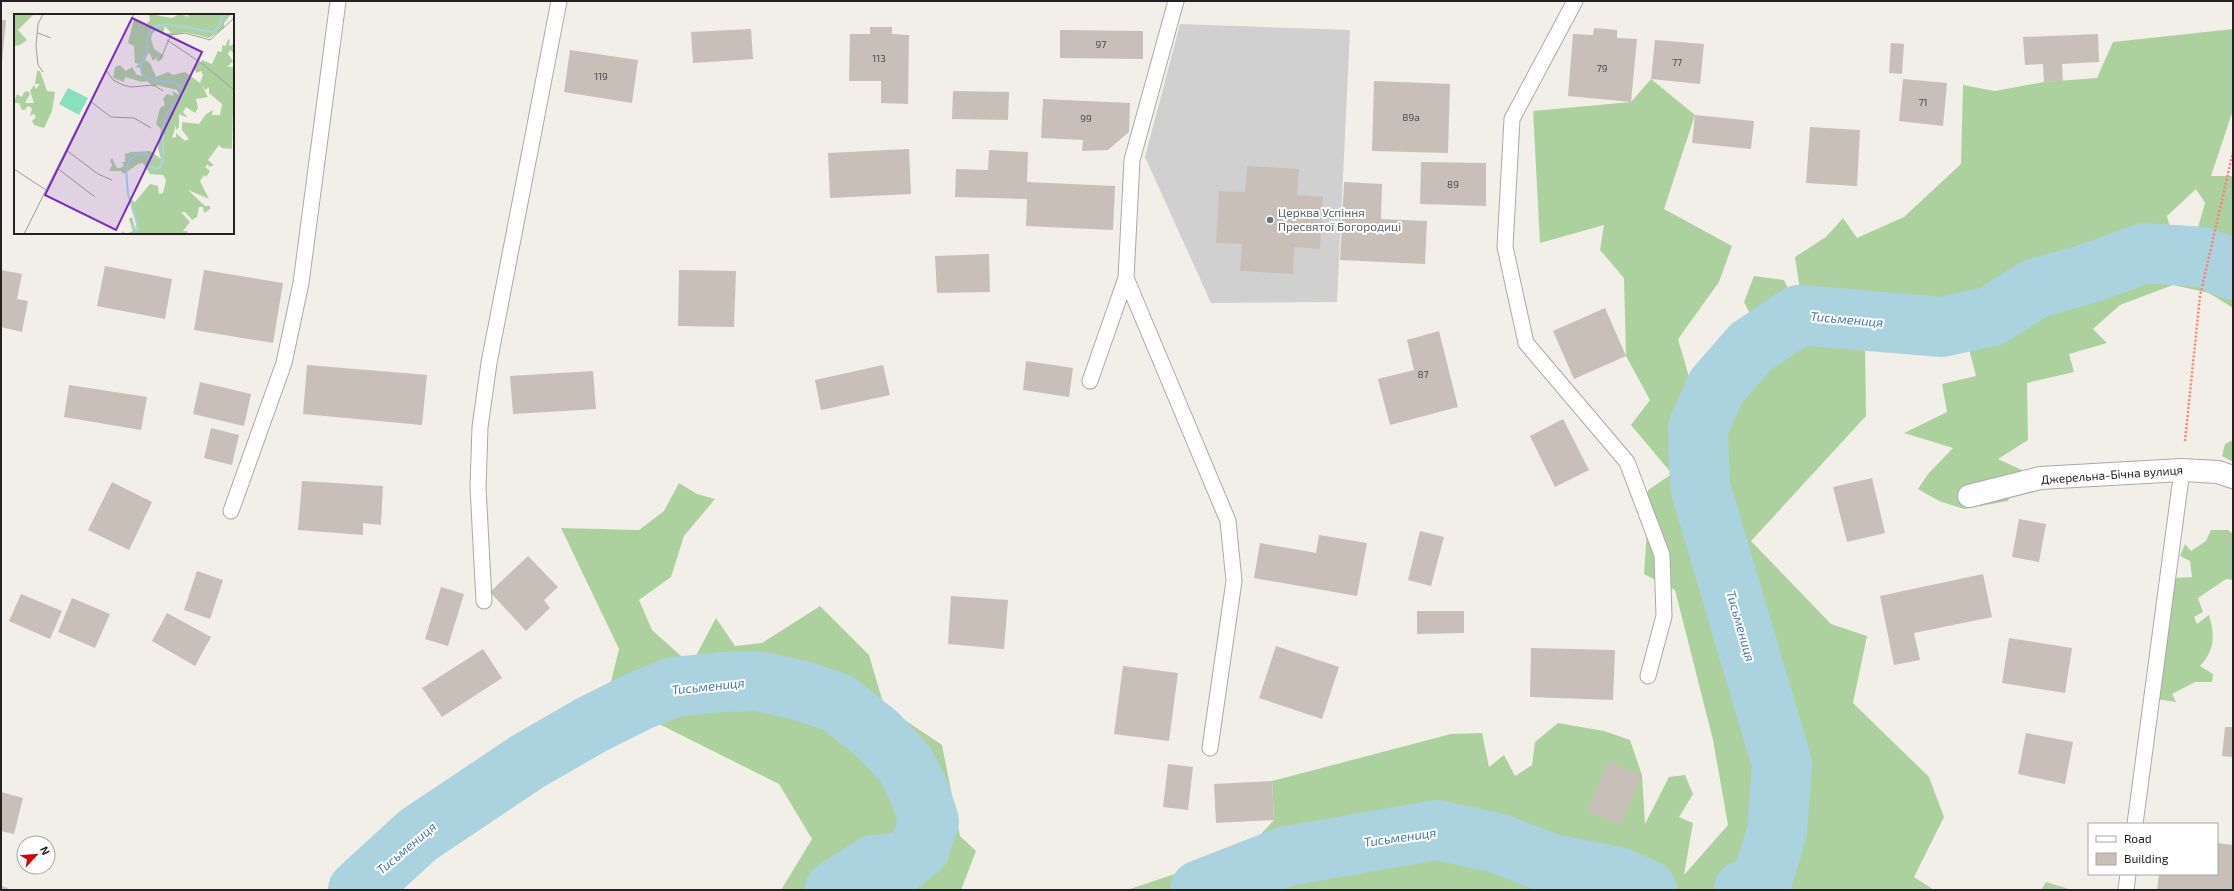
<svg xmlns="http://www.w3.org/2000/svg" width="2234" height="891" viewBox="0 0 2234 891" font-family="'Exo 2',sans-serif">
	<rect width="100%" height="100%" fill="#f2efe9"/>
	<path fill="#d0d0d0" d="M1180 24 1350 30 1337 302 1211 303 1145 157Z"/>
	<path fill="#add19e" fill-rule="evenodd" d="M2233 29V110L2211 176H2233V308L2209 293 2173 285 2120 305 2093 329 2107 343 2069 354 2074 372 2027 383 2028 440 1998 459 2022 470 2008 501 1964 509 1939 501 1918 489 1928 474 1953 448 1904 433 1947 412 1942 384 1976 376 1968 345 1865 343 1866 416 1751 541 1831 624 1867 636 1853 703 1929 777 1944 817 1914 877 1934 890H1127L1246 850 1274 820 1272 781 1451 734 1482 733 1489 767 1504 755 1515 776 1532 765 1535 742 1558 723 1604 731 1630 740 1642 775 1645 824 1669 777 1685 775 1693 794 1679 817 1693 823 1684 875 1728 825 1713 740 1675 590 1644 574 1647 530 1648 490 1672 474 1631 425 1650 400 1626 356 1624 278 1600 250 1604 225 1540 243 1533 111 1631 102 1651 79 1695 115 1664 209 1732 246 1719 282 1678 339 1694 394 1768 349 1744 302 1754 276 1784 280 1805 323 1795 257 1826 237 1843 218 1857 238 1904 217 1961 164 1963 85 1995 91 2044 82 2097 78 2113 42ZM2196 189 2205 203 2193 245 2173 252V240L2167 216Z
		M2233 440V462L2222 456 2225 444Z
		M679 483 697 494 715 499 684 536 671 577 639 600 652 630 691 665 716 618 735 646 762 643 820 606 869 655 884 706 942 745 960 836 976 851 961 890H781L812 839 779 784 607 698 619 649 561 528 639 530 664 511Z
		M2211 530H2228L2233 534V580L2226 579 2198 598 2203 612 2194 617 2197 624 2209 615C2215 635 2215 650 2200 666L2213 674 2212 682H2195L2172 694 2176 702 2157 699 2172 578 2192 577 2190 561 2180 556 2185 544 2191 551 2206 541Z
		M2046 882 2072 890H2041Z"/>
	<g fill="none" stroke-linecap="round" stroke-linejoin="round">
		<path stroke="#aad3df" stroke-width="60" d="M358 890 418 835 527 762 591 725 639 701 674 687 721 682 757 681 800 690 838 703 877 734 905 764 919 791 929 821 920 848 901 863 874 865 835 890
			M1200 890 1287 856 1437 830 1497 843 1552 864 1618 877 1647 890
			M1744 890 1761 884 1777 832 1782 764 1700 486 1698 428 1716 387 1751 347 1799 315 1942 327 1992 316 2034 289 2090 273 2145 253 2203 257 2233 270"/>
	</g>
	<path fill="#c7bfb8" d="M1 20H6L2 61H1Z
		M870 27H892V34L909 35 908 104 881 103V81H849L850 34H870Z
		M1594 28 1617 30V38L1637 39 1631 102 1568 96 1573 34 1593 35Z
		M751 29 753 59 693 63 691 32Z
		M1060 30 1143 31V59L1060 58Z
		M2098 34 2099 62 2062 64 2063 81 2044 82 2043 64 2025 65 2023 37Z
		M1655 40 1704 44 1700 84 1651 79Z
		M1891 43 1904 44 1902 74 1889 73Z
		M570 50 638 60 632 103 564 92Z
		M1903 79 1947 83 1943 126 1899 121Z
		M1374 81 1450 84 1448 153 1372 151Z
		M953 91 1009 92 1008 120 952 119Z
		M1043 99 1130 103 1129 132 1108 150 1082 151 1083 140 1041 138Z
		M1695 115 1754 121 1751 149 1692 143Z
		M1810 127 1860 130 1857 186 1806 183Z
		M909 149 911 194 830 198 828 153Z
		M989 150 1028 152 1027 182 1115 186 1113 230 1026 226 1027 199 955 197 956 169 988 170Z
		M1421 162 1486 163V206L1420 204Z
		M1247 166 1299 169 1297 195 1323 197 1320 249 1294 247 1293 274 1240 271 1242 244 1216 243 1219 191 1245 192Z
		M1344 182 1382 184 1381 219 1427 221 1425 264 1340 260Z
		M989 254 990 292 937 293 935 256Z
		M105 266 172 279 165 319 97 306Z
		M1 270 22 274 17 299 28 301 22 332 1 327Z
		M204 270 283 283 273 343 194 330Z
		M679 270 736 271 734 327 678 326Z
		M1605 308 1626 356 1574 379 1553 331Z
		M1439 331 1458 407 1390 425 1378 379 1414 370 1407 340Z
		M1026 361 1073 368 1069 397 1023 390Z
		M307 365 427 375 422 425 303 414Z
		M883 365 890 395 821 410 815 380Z
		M593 371 596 409 513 414 510 376Z
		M200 382 251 394 244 426 193 414Z
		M69 385 147 397 141 430 64 417Z
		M1563 419 1589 470 1555 487 1530 436Z
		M211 428 239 435 232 465 204 458Z
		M1872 478 1885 533 1847 542 1833 487Z
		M302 481 383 486 381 525 363 523V535L298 530Z
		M112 482 152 502 129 550 88 530Z
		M2019 519 2046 524 2039 562 2012 557Z
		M1420 531 1444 537 1431 586 1408 580Z
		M1319 535 1367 543 1357 596 1254 578 1260 543 1316 553Z
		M528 556 558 587 544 600 550 608 526 631 490 592Z
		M197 571 223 580 210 619 184 610Z
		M1983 574 1992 617 1914 633 1920 660 1894 665 1880 596Z
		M441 587 464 594 448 646 425 639Z
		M21 594 62 611 50 639 9 621Z
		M951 596 1008 600 1004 649 948 644Z
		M72 598 110 614 95 648 58 632Z
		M1417 611H1464V633L1417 634Z
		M167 613 211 637 195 666 152 641Z
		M2009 638 2072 648 2065 693 2002 683Z
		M1276 646 1339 667 1322 719 1259 698Z
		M1531 648 1615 650 1613 700 1530 697Z
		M483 649 502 678 442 717 422 688Z
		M1123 666 1178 673 1169 741 1114 734Z
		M2225 727H2233V757L2222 756Z
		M2026 733 2073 742 2065 784 2018 774Z
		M1608 761 1642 775 1621 825 1587 811Z
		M1168 764 1193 767 1188 810 1163 807Z
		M1272 781 1274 820 1216 823 1214 784Z
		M1 792 23 798 14 834 1 831Z
		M2217 843 2233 845V890H2157L2159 874H2217Z
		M1 886 8 888 7 890H1Z"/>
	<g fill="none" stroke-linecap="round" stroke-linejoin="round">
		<defs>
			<path id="lane" d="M1176 1 1132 160 1126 278 1228 521 1234 581 1210 748
				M1575 1 1512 119 1505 247 1526 343 1627 462 1662 555 1664 616 1648 676
				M1090 381 1126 278
				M231 511 284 363 301 283 338 1
				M484 601 478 487 480 427 489 363 559 1
				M2135 824 2182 470
				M2126 890 2128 874"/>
			<path id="street" d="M1969 496 2040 478 2182 470 2218 472 2233 477"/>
		</defs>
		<use href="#lane" stroke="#a9a9a9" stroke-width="17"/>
		<use href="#street" stroke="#a9a9a9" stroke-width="24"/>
		<path stroke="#fa8072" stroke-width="2.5" stroke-dasharray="2 2" stroke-linecap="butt" d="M2185 441 2200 296 2233 152"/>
		<use href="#lane" stroke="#fff" stroke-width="15"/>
		<use href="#street" stroke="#fff" stroke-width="22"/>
	</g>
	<circle fill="#6b7280" stroke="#fff" stroke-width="1.5" cx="1270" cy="220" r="4"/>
	<g text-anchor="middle" stroke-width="4" stroke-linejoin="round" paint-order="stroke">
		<g font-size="10" fill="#4b4948">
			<text x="1101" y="48">97</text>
			<text x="879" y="62">113</text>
			<text x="1677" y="66">77</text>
			<text x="1602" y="72">79</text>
			<text x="601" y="80">119</text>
			<text x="1923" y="106">71</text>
			<text x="1411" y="121">89а</text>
			<text x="1086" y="122">99</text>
			<text x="1453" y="188">89</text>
			<text x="1423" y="378">87</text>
		</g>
		<g font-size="12" fill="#5b616d" stroke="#fff" text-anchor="start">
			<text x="1278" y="217">Церква Успіння<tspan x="1278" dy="14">Пресвятої Богородиці</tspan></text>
		</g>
		<g font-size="12" fill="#222" stroke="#fff">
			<text transform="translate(2112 475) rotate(-4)" y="4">Джерельна-Бічна вулиця</text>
		</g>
		<g font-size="13" font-style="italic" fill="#4a7aab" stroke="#fff">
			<text transform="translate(1847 319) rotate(5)" y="5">Тисьмениця</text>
			<text transform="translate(1741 626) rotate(74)" y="5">Тисьмениця</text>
			<text transform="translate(708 686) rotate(-6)" y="5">Тисьмениця</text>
			<text transform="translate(1400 837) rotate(-8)" y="5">Тисьмениця</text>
			<text transform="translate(406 848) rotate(-40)" y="5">Тисьмениця</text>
		</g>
	</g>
	<g transform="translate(14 14)">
		<rect width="220" height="220" fill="#f2efe9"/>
		<path d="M0 0H20L4 16 13 26 6 31 0 32ZM135 0 158 4 166 0 174 3 175 0H217L210 9V14L195 24 171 18 153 22V19H157L151 12 149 19 143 15 138 20 137 25 140 35 149 41 148 45 144 48 142 44 139 47 135 38 131 46 136 49 142 63 154 58 159 61 171 58 186 69 189 61 187 57 182 59 180 53 185 48 187 49 188 46 198 50 204 37 208 38V31L212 32 213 27 216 25 215 32 220 30V40L216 36 214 40 219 47 213 53H220L218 135 208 134 205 131 194 146 200 151 195 153 194 150 191 153 196 157 192 163 190 161 186 167 195 185 174 176 191 192H196V195L190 199 189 193H185L183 203 178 206 171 198H167L176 208 169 217H173L174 220H107L109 217 112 220 119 217 115 205 118 203 121 215 124 216 116 185 121 188 136 170 144 172 145 180 149 179 152 166 149 161 136 160 129 149 124 150 110 160 107 157H95L98 151 96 146 98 144 103 154H106L110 152 108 148H111V140L117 138 136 137 147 145 144 134 147 115 142 110 146 94 151 91 149 85 153 80 160 82 158 77 165 81 163 76 143 71 140 73 133 67 128 68 111 63 110 68 99 64 101 53 106 51 112 57 118 53 123 61 128 62 127 54 121 53 125 50 121 49 120 32 114 29 120 5 131 12 136 6ZM187 70 191 76 195 73V79L208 90 206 101H198L199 96 192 100 185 110 168 108V116L175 125 171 127 162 119V123L158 124 162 111V116L165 113V100L174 104 169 98 172 93 181 99 184 94 182 85 194 83ZM23 57H26L33 77 41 78 38 97 30 114 20 111 18 107 22 103 20 100 16 102 18 95 15 92 11 94 14 95 8 96 5 89H0L3 80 8 83 10 78 14 77 16 80 11 89H20L16 77 20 71 22 75 26 70H21Z" fill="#add19e" fill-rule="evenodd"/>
		<path d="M54 74 74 84 65 101 45 90Z" fill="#88e0be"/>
		<path fill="none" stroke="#aad3df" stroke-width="2" d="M121 220 123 210 114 180 112 154 117 144 127 139 134 141 135 152 142 155 146 153 149 145V112L153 99 168 82 169 76 161 69 136 65 128 60 126 50 132 40 134 21 140 13 153 10 199 18 206 11 207 4 212 0"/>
		<path fill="none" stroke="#9f9d99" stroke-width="1" d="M24 19 37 24M153 26 190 51 220 76M147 44 157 21 171 19 196 26 220 4M92 56 99 66 109 71 117 73 140 71 149 77M29 58 24 51 22 32 24 10 29 0M76 87 97 103 120 104 137 114M52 136 84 160 98 166M43 154 81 183M0 155 32 176M10 220 120 0"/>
		<path fill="#7b2cbf" fill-opacity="0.15" stroke="#7b2cbf" stroke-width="2" d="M118 4 188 38 102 216 31 181Z"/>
		<rect width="220" height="220" fill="none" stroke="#222" stroke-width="2"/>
	</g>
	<rect width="2234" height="891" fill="none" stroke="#222222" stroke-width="4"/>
	<rect x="2088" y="823" width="130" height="52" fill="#ffffff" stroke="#a7a7a7"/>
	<rect x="2096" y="836" width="20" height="6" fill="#ffffff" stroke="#a7a7a7"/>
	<text x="2124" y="843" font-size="12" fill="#222222">Road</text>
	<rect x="2096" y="853" width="20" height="12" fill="#c7bfb8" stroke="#a7a7a7"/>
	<text x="2124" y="863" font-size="12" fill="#222222">Building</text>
	<g transform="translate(36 855) rotate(64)"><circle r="19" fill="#ffffff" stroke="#a7a7a7"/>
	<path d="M0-3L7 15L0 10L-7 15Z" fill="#d40000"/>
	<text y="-6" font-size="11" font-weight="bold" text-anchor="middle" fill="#222222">N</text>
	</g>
</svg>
